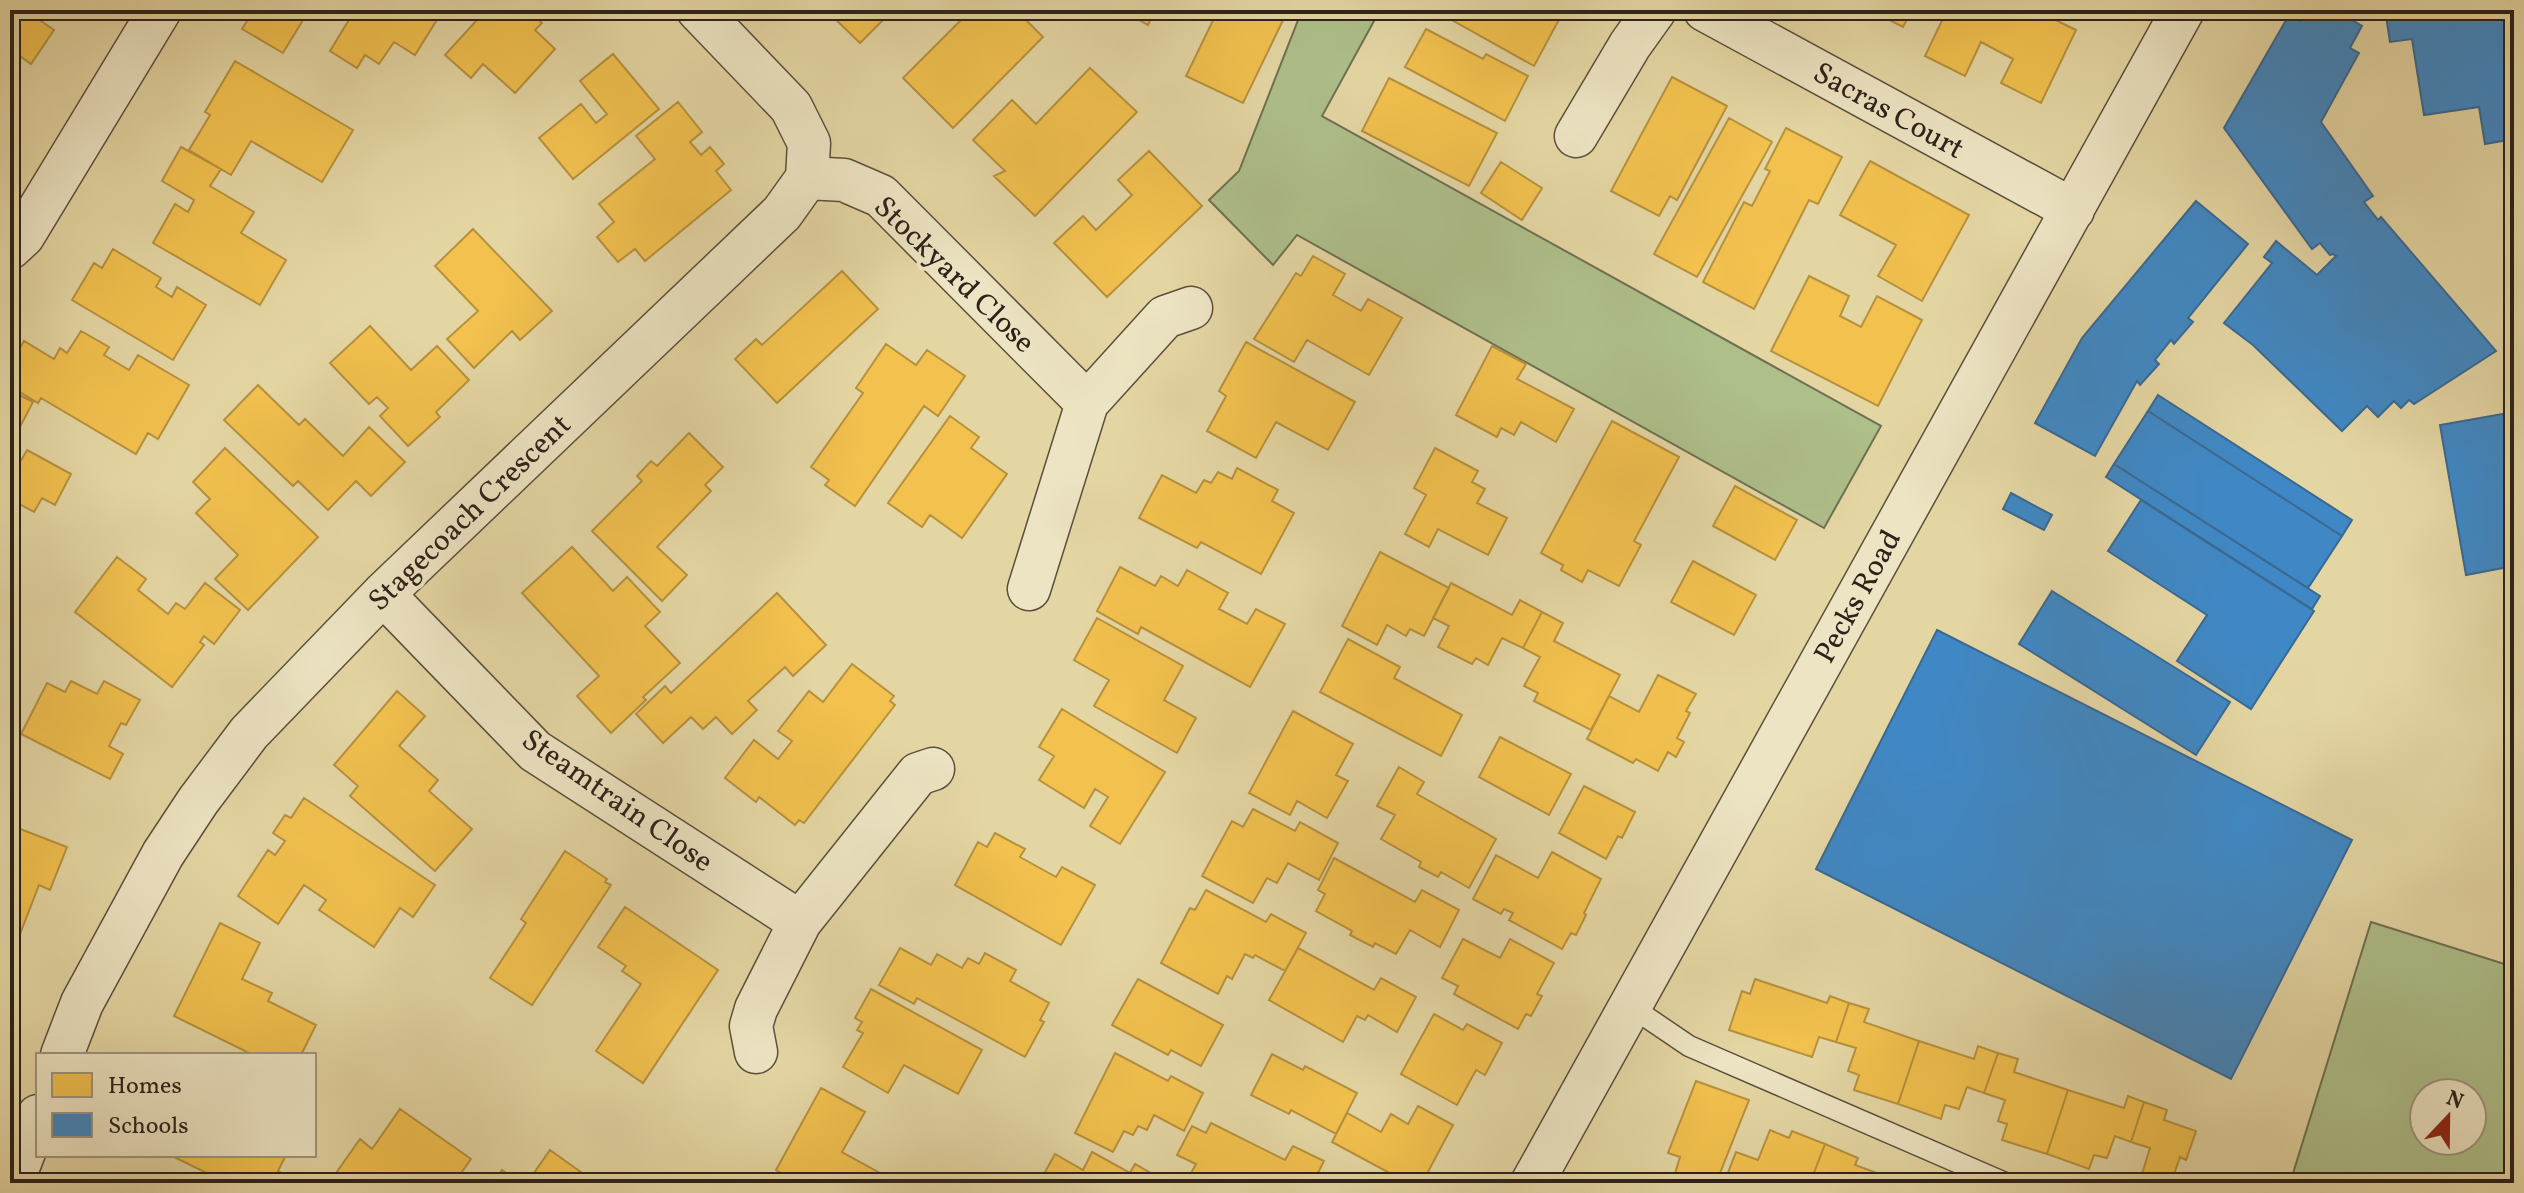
<svg xmlns="http://www.w3.org/2000/svg" width="2524" height="1193" viewBox="0 0 2524 1193" font-family="Vollkorn,serif">
	<rect width="100%" height="100%" fill="#e4d6a3"/>
	<filter id="stains"><feTurbulence type="fractalNoise" baseFrequency=".0025" numOctaves="4"/><feColorMatrix values="0 0 0 0 .2 0 0 0 0 .09 0 0 0 0 .02 0 0 0 .5 -.17"/></filter>
	<radialGradient id="worn" r=".72"><stop offset=".6" stop-color="#630" stop-opacity="0"/><stop offset="1" stop-color="#630" stop-opacity=".3"/></radialGradient>
	<path fill="#aebf8a" stroke="#6e7052" stroke-width="2" fill-rule="evenodd" d="M1302 10H1380L1322 116 1881 426 1824 528 1297 235 1273 265 1209 200 1239 171Z
		M2371 922 2514 967V1183H2290ZM2424 1093H2472V1141H2424Z"/>
	<path fill="#f2c14e" stroke="#b7913e" stroke-width="2" d="M10 10H25L54 30 31 64 10 49V20L13 16Z
		M254 10H309L283 53 242 29Z
		M355 10H443L415 55 394 42 379 64 365 55 357 68 330 51Z
		M486 10H528L542 23 535 30 555 49 515 93 483 64 471 78 445 55Z
		M826 10H893L860 43Z
		M971 10H1016L1043 37 953 128 903 78Z
		M1122 10H1155L1148 25Z
		M1218 10H1278L1286 14 1243 103 1186 76Z
		M1434 10H1554L1562 14 1534 66Z
		M1870 10H1912L1903 27Z
		M1947 10H2035L2076 30 2041 103 2001 83 2013 59 1981 42 1965 76 1925 56Z
		M1426 29 1483 59 1486 54 1528 76 1505 121 1405 67Z
		M613 54 659 109 573 179 539 138 581 104 596 123 607 114 580 81Z
		M235 61 353 130 322 182 251 141 231 175 189 150 210 115 205 112Z
		M1090 68 1137 112 1035 216 994 176 1005 171 973 140 1012 100 1036 124Z
		M1672 77 1727 106 1677 200 1670 196 1659 216 1611 191Z
		M1389 78 1497 133 1469 186 1362 131Z
		M678 102 702 132 690 142 701 155 710 147 724 164 716 171 731 190 645 261 635 249 618 262 597 237 614 222 599 204 655 159 636 136Z
		M1729 118 1772 142 1697 277 1654 254Z
		M1786 128 1842 157 1818 204 1809 200 1754 309 1703 282 1744 202 1752 206 1770 171 1765 169Z
		M181 147 221 169 210 186 254 212 241 233 286 260 260 305 153 243 175 204 188 212 194 200 162 181Z
		M1149 151 1202 206 1107 297 1054 243 1083 216 1096 230 1132 195 1118 180Z
		M1870 161 1969 215 1922 301 1878 276 1896 245 1840 215Z
		M1501 162 1542 188 1522 220 1481 193Z
		M473 229 552 311 520 340 512 331 474 368 447 339 478 311 435 266Z
		M113 249 161 278 156 287 172 297 177 287 206 305 173 360 72 300 94 263 102 268Z
		M1313 256 1345 274 1333 295 1361 311 1368 299 1402 318 1369 375 1307 340 1294 362 1254 339 1296 273 1301 276Z
		M842 271 878 309 777 403 735 359 756 339 762 345Z
		M1809 276 1849 296 1840 316 1861 327 1877 296 1922 320 1878 406 1771 351Z
		M370 326 411 370 437 346 469 380 436 412 440 417 408 446 380 416 388 408 377 397 369 404 330 363Z
		M81 331 109 347 104 355 129 370 138 355 189 385 158 439 148 433 136 454 41 398 38 403 10 386V365L24 341 54 359 60 348 67 353Z
		M1246 342 1355 402 1328 450 1276 422 1256 458 1207 431 1226 396 1219 391Z
		M886 344 916 365 927 350 965 376 938 416 924 406 855 506 825 485 829 480 811 467 863 393 856 388Z
		M1492 346 1526 364 1517 379 1574 409 1556 442 1521 422 1514 435 1501 428 1497 437 1456 415Z
		M258 385 299 425 305 419 343 456 369 427 405 462 371 496 356 481 328 510 298 481 293 486 224 420Z
		M10 390 33 402 10 446Z
		M950 416 979 437 971 448 1007 474 962 538 930 515 922 527 888 503Z
		M1612 421 1679 457 1634 541 1641 545 1619 586 1588 570 1582 582 1561 570 1563 565 1541 553Z
		M689 433 723 467 705 485 711 491 657 547 687 575 662 601 592 531 642 481 637 476 651 461 657 466Z
		M225 448 318 537 248 610 215 579 238 555 196 513 210 499 193 482Z
		M1435 448 1478 471 1472 482 1485 489 1477 503 1507 518 1488 555 1438 529 1429 547 1405 534 1426 495 1414 488Z
		M27 450 71 474 55 505 42 498 34 512 10 499V459L19 464Z
		M1237 468 1278 490 1272 501 1294 513 1261 574 1201 542 1197 548 1139 518 1162 475 1196 493 1204 480 1211 483 1218 472 1232 479Z
		M1735 486 1797 520 1775 560 1713 526Z
		M572 547 613 591 627 577 660 612 645 626 680 663 643 697 646 700 611 733 577 696 599 676 522 593Z
		M1380 552 1449 588 1424 636 1410 629 1406 636 1387 625 1377 645 1342 626Z
		M117 557 146 579 138 590 168 614 176 603 185 609 205 583 240 610 214 644 204 636 200 642 204 645 172 687 75 612Z
		M1693 561 1756 595 1734 635 1671 602Z
		M1120 567 1155 586 1161 576 1178 586 1187 570 1228 593 1219 609 1247 624 1256 609 1285 624 1250 687 1141 627 1138 634 1097 611Z
		M1451 583 1512 615 1520 600 1542 612 1523 648 1502 638 1488 665 1476 658 1472 664 1438 647 1449 626 1433 618Z
		M777 593 826 645 793 676 785 667 748 701 757 710 732 734 716 717 703 729 691 717 663 743 636 714 665 686 671 693Z
		M1542 612 1563 623 1554 641 1620 675 1591 730 1534 701 1538 693 1524 686 1540 657 1523 648Z
		M1097 618 1183 666 1164 700 1196 718 1177 753 1094 706 1109 680 1074 660Z
		M1348 639 1400 667 1394 678 1462 715 1441 756 1320 692Z
		M852 664 894 696 890 701 895 705 804 823 799 820 795 825 759 797 756 802 725 778 754 740 778 759 792 741 778 731 809 691 823 702Z
		M1658 675 1696 694 1686 711 1690 713 1677 738 1684 742 1676 757 1668 752 1658 771 1636 759 1633 763 1587 739 1609 696 1639 712Z
		M71 681 97 694 104 681 140 700 126 725 121 723 109 746 123 754 110 779 21 734 47 683 65 692Z
		M397 691 425 716 399 746 438 780 429 791 472 829 435 871 350 796 358 786 334 765Z
		M1062 709 1165 772 1120 844 1090 826 1108 797 1095 789 1084 808 1039 780 1054 756 1039 747Z
		M1293 711 1353 744 1336 775 1348 781 1327 818 1297 801 1290 815 1249 793Z
		M1500 737 1571 774 1549 815 1479 777Z
		M1399 767 1424 782 1417 794 1496 839 1469 888 1441 872 1438 877 1419 867 1421 862 1381 839 1395 815 1377 806Z
		M1584 786 1635 812 1622 838 1618 836 1606 859 1559 833Z
		M304 798 435 885 413 917 400 908 374 947 319 910 326 900 304 885 278 924 238 896 268 850 275 855 285 841 273 833 285 815 291 818Z
		M1253 809 1295 831 1300 822 1338 843 1319 880 1288 863 1277 883 1267 878 1253 903 1202 876 1232 821 1243 827Z
		M10 825 67 847 50 890 39 885 15 947 10 945Z
		M995 833 1025 849 1020 857 1056 877 1062 867 1095 885 1061 945 955 885 978 842 987 847Z
		M565 851 607 879 605 882 611 885 532 1005 490 978 526 923 521 919Z
		M1552 852 1601 879 1584 913 1586 915 1576 935 1571 933 1562 949 1509 920 1513 913 1504 909 1501 914 1473 899 1496 855 1538 878Z
		M1334 858 1415 902 1422 890 1459 910 1440 947 1410 930 1396 954 1375 943 1373 947 1350 935 1352 931 1316 911 1325 894 1318 890Z
		M1206 890 1266 922 1271 914 1306 933 1285 971 1255 955 1253 958 1245 954 1232 979 1227 976 1218 994 1161 963 1190 908 1195 910Z
		M625 907 718 970 643 1083 596 1051 641 984 622 971 626 966 598 947Z
		M220 923 260 943 242 979 272 993 268 1001 316 1025 301 1055H253L174 1016Z
		M1463 939 1500 958 1510 939 1554 963 1537 994 1542 996 1531 1016 1526 1014 1518 1029 1454 994 1458 986 1442 978Z
		M900 948 931 965 937 954 962 968 968 958 979 964 985 953 1016 970 1010 981 1049 1003 1040 1020 1044 1022 1025 1057 917 998 914 1004 879 985Z
		M1298 948 1374 990 1381 978 1416 997 1397 1032 1368 1015 1365 1020 1357 1016 1343 1042 1269 1000Z
		M1138 979 1223 1025 1201 1066 1171 1050 1168 1055 1112 1025Z
		M1755 979 1827 1003 1830 996 1849 1003 1836 1042 1819 1037 1812 1057 1729 1030 1742 991 1750 994Z
		M871 989 982 1050 958 1094 904 1065 888 1093 843 1067 863 1033 857 1030 862 1022 855 1018Z
		M1849 1003 1869 1009 1864 1022 1919 1041 1898 1104 1854 1090 1859 1075 1848 1071 1856 1048 1836 1042Z
		M1434 1014 1463 1030 1467 1024 1502 1043 1485 1075 1476 1070 1457 1105 1401 1074Z
		M1919 1041 1974 1059 1978 1046 1998 1053 1984 1093 1967 1087 1959 1109 1945 1105 1941 1119 1898 1104Z
		M1115 1053 1168 1081 1171 1076 1203 1093 1184 1131 1154 1115 1147 1130 1138 1126 1133 1135 1124 1131 1113 1152 1075 1133Z
		M1998 1053 2018 1059 2014 1072 2068 1090 2047 1154 2002 1140 2007 1124 1998 1121 2005 1100 1984 1093Z
		M1272 1054 1303 1070 1305 1066 1357 1093 1336 1134 1291 1110 1289 1114 1251 1095Z
		M1696 1081 1749 1100 1716 1183H1672L1680 1157 1668 1153Z
		M821 1088 865 1112 842 1152 898 1183H798L776 1170Z
		M2068 1090 2124 1108 2128 1096 2144 1102 2131 1142 2115 1136 2107 1158 2094 1155 2089 1169 2047 1154Z
		M2144 1102 2167 1110 2164 1120 2196 1131 2186 1160 2180 1157 2171 1183H2159L2141 1177 2150 1148 2131 1142Z
		M1418 1106 1453 1125 1422 1183H1408L1332 1142 1347 1113 1381 1132 1391 1114 1408 1124Z
		M400 1109 471 1159 454 1183H438L423 1173 415 1183H329L360 1139 372 1149Z
		M1211 1123 1285 1160 1293 1146 1324 1161 1313 1183H1211L1191 1173 1196 1164 1177 1155 1192 1126 1206 1133Z
		M1770 1130 1789 1138 1792 1131 1825 1144 1810 1183H1724L1736 1152 1758 1160Z
		M1825 1144 1858 1158 1855 1165 1877 1173 1873 1183H1810Z
		M550 1150 596 1183H527Z
		M1092 1152 1130 1173 1135 1164 1166 1182 1039 1183 1055 1154 1083 1170Z
		M170 1155H286L278 1171 287 1176 284 1183H227Z
		M502 1170 521 1183H492Z"/>
	<path fill="#3f88c5" stroke="#3a6992" stroke-width="2" d="M2306 10H2334L2362 26 2350 48 2359 53 2321 122 2373 196 2364 202 2378 220 2381 217 2496 351 2414 404 2409 400 2401 408 2394 401 2378 417 2367 406 2342 431 2253 345 2224 323 2272 263 2264 257 2276 241 2317 275 2336 256 2333 254 2330 255 2320 243 2312 249 2224 128 2289 15 2300 21Z
		M2385 10H2514V139L2485 144 2479 107 2424 115 2412 39 2390 42Z
		M2196 201 2248 244 2188 318 2193 322 2174 344 2171 340 2155 360 2159 364 2140 385 2137 381 2095 456 2035 423 2082 338Z
		M2158 395 2352 520 2342 536 2148 411Z
		M2148 411 2342 536 2308 588 2114 464Z
		M2514 412V566L2466 575 2440 425Z
		M2114 464 2320 596 2312 609 2106 477Z
		M2011 493 2052 515 2044 530 2003 509Z
		M2141 500 2314 611 2251 709 2177 661 2207 615 2108 551Z
		M2052 591 2230 702 2196 755 2019 644Z
		M1937 630 2352 840 2231 1079 1816 869Z"/>
	<g fill="none" stroke-linecap="round" stroke-linejoin="round">
		<defs>
			<path id="service" d="M1630 1006 1689 1046 2005 1183"/>
			<path id="minor" d="M1705 10 2073 210
				M1576 136 1630 45 1655 10
				M807 178 844 180 881 196 1087 403
				M10 248 23 236 160 10
				M1029 589 1087 403 1165 317 1191 308
				M383 594 535 751 800 922
				M756 1052 751 1026 756 1009 800 922 918 774 933 769
				M62 1055 82 1003 163 854 198 801 249 733 383 594 782 213 807 178 809 143 791 107 698 10
				M12 1183 38 1116
				M1532 1183 2183 10"/>
		</defs>
		<use href="#service" stroke="#5b4f3c" stroke-width="23"/>
		<use href="#minor" stroke="#5b4f3c" stroke-width="45"/>
		<use href="#service" stroke="#ede4c3" stroke-width="20"/>
		<use href="#minor" stroke="#ede4c3" stroke-width="42"/>
	</g>
	<g text-anchor="middle" stroke-width="8" stroke-linejoin="round" paint-order="stroke">
		<g font-size="30" fill="#2d221a" stroke="#ede4c3">
			<text transform="translate(1889 110) rotate(29)" y="10">Sacras Court</text>
			<text transform="translate(955 274) rotate(44)" y="10">Stockyard Close</text>
			<text transform="translate(469 512) rotate(-44)" y="10">Stagecoach Crescent</text>
			<text transform="translate(1857 596) rotate(-61)" y="10">Pecks Road</text>
			<text transform="translate(618 800) rotate(35)" y="10">Steamtrain Close</text>
		</g>
	</g>
	<rect width="2524" height="1193" fill="none" stroke="#e4d6a3" stroke-width="40"/>
	<rect x="12" y="12" width="2500" height="1169" fill="none" stroke="#2d221a" stroke-width="4"/>
	<rect x="20" y="20" width="2484" height="1153" fill="none" stroke="#2d221a" stroke-width="2"/>
	<rect x="36" y="1053" width="280" height="104" fill="#ede4c3" stroke="#a0967f" stroke-width="2"/>
	<rect x="52" y="1073" width="40" height="24" fill="#f2c14e" stroke="#a0967f" stroke-width="2"/>
	<text x="108" y="1093" font-size="24" fill="#2d221a">Homes</text>
	<rect x="52" y="1113" width="40" height="24" fill="#3f88c5" stroke="#a0967f" stroke-width="2"/>
	<text x="108" y="1133" font-size="24" fill="#2d221a">Schools</text>
	<g transform="translate(2448 1117) rotate(22)"><circle r="38" fill="#ede4c3" stroke="#a0967f" stroke-width="2"/>
	<path d="M0-6L14 30L0 20L-14 30Z" fill="#8f2418"/>
	<text y="-12" font-size="22" font-weight="bold" text-anchor="middle" fill="#2d221a">N</text>
	</g>
	<rect width="100%" height="100%" filter="url(#stains)"/>
	<rect width="100%" height="100%" fill="url(#worn)"/>
</svg>
